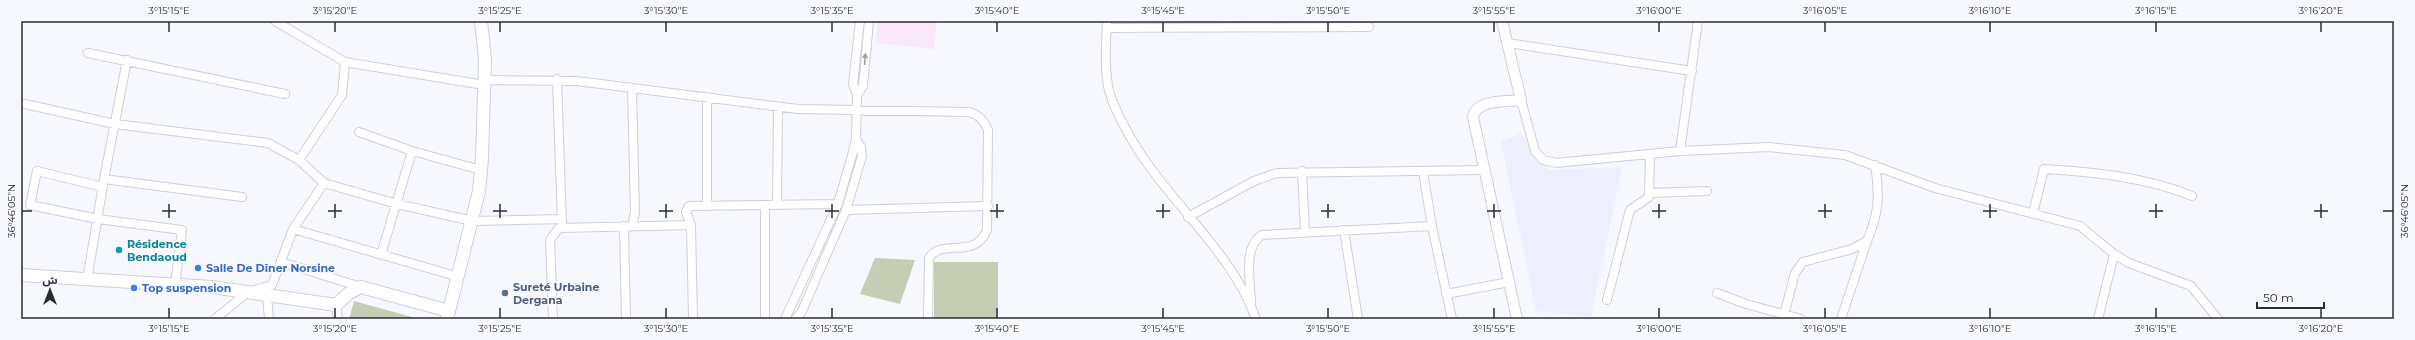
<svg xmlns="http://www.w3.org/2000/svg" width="2415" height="340" viewBox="0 0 2415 340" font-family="Montserrat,'Noto Sans Arabic',sans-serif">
	<rect width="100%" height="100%" fill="#f6f8fe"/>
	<path fill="#edeffe" d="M1522 133 1537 161 1550 170 1622 167 1591 317 1536 311 1501 142Z"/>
	<path fill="#f8e8fa" d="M878 21H937L934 49 876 43Z"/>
	<path fill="#c5ceb5" d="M875 258 915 260 900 304 860 294Z
		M934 262H998V319H934Z
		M354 301 419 319H349Z"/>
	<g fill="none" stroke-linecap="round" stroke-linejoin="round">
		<defs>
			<path id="minor" d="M275 21 345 62 484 85
				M1107 21C1106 44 1104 68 1109 91 1114 109 1123 124 1132 140 1168 202 1232 251 1256 319
				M1107 28 1369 27
				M1508 43 1692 71
				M88 53 285 94
				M557 79 562 224
				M484 80 577 81 798 109 969 112C979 115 984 120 988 130L987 230C974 261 943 237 929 258L928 319
				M857 95 863 86 869 21
				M1521 100 1535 151 1543 160 1556 163 1680 151 1769 147 1845 155 1935 188 2080 226 2114 254 2129 263 2191 286 2218 319
				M25 104 115 124 268 143 299 160 324 183
				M359 132 412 151 481 170
				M1680 151 1698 21
				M299 160 342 95 345 62
				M1302 171 1305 232
				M1423 172 1432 226 1452 319
				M104 179 127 60
				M103 187 37 171 30 205 98 219 182 230 175 285
				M1649 193 1707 191
				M707 205V97
				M765 205V319
				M777 205 778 107
				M846 210 988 206
				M2033 213 2044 169C2093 172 2146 177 2192 196
				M1188 217 1254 181 1277 173 1484 170
				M624 226 626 319
				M632 226 635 212 632 88
				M293 229 459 277
				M1344 230 1358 319
				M381 255 412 151
				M281 262 361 287
				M87 280 104 179 242 197
				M1717 293 1746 304 1801 319
				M1446 294 1509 282
				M267 296 269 319
				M1607 300 1630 210 1649 197 1650 154
				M1251 303C1251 283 1242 247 1262 235L1432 226
				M336 305 338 319
				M1784 315 1795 273 1803 262 1852 249 1867 241C1879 213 1880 196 1875 165
				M215 319 248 292 272 285 293 229 324 183 397 204 473 221 561 219
				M553 319 550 240 559 228 691 225
				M693 319 691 225 686 212 689 206 838 204
				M785 319 838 204 853 152 856 139 857 95 853 84 860 21
				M796 319 802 311 846 210 862 156 861 147 856 139
				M1841 319 1867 241
				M2098 319 2114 254"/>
			<path id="tertiary" d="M1502 21 1521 100C1507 102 1476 99 1473 117L1517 319"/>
			<path id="secondary" d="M21 275 212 287 336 305 349 293 361 287 449 311
				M447 319 479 191 482 159 485 59 481 21"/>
		</defs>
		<use href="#minor" stroke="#cdcfda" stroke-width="10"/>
		<use href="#tertiary" stroke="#cdcfda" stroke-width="12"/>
		<use href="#secondary" stroke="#cdcfda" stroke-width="14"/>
		<use href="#minor" stroke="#fff" stroke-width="8"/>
		<use href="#tertiary" stroke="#fff" stroke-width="10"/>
		<use href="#secondary" stroke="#fff" stroke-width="12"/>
	</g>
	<defs><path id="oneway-solid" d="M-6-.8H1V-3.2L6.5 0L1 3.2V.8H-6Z"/></defs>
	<use fill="#a0a0a2" href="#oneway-solid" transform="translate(865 59) rotate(-86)"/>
	<path fill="none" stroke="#2b2c30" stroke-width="1.5" d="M169 22V32M335 22V32M500 22V32M666 22V32M832 22V32M997 22V32M1163 22V32M1328 22V32M1494 22V32M1659 22V32M1825 22V32M1990 22V32M2156 22V32M2321 22V32M169 204V218M335 204V218M500 204V218M666 204V218M832 204V218M997 204V218M1163 204V218M1328 204V218M1494 204V218M1659 204V218M1825 204V218M1990 204V218M2156 204V218M2321 204V218M22 211H32M162 211H176M328 211H342M493 211H507M659 211H673M825 211H839M990 211H1004M1156 211H1170M1321 211H1335M1487 211H1501M1652 211H1666M1818 211H1832M1983 211H1997M2149 211H2163M2314 211H2328M2383 211H2393M169 308V318M335 308V318M500 308V318M666 308V318M832 308V318M997 308V318M1163 308V318M1328 308V318M1494 308V318M1659 308V318M1825 308V318M1990 308V318M2156 308V318M2321 308V318"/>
	<circle fill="#0f9aa8" stroke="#f6f8fe" stroke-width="1.5" cx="119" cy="250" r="4"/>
	<g fill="#3f7fe0" stroke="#f6f8fe" stroke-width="1.5">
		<circle cx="198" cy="268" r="4"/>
		<circle cx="134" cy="288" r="4"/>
	</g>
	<circle fill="#5c6f8a" stroke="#f6f8fe" stroke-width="1.5" cx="505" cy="293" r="4"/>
	<g text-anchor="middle" stroke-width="3.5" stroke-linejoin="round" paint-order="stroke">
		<g font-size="11" font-weight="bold" fill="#0d838f" stroke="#f6f8fe" text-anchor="start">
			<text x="127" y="248">Résidence<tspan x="127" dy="13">Bendaoud</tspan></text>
		</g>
		<g font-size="11" font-weight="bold" fill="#366cbe" stroke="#f6f8fe" text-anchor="start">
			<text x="206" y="272">Salle De Dîner Norsine</text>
			<text x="142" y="292">Top suspension</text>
		</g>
		<g font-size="11" font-weight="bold" fill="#4e5e75" stroke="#f6f8fe" text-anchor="start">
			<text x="513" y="291">Sureté Urbaine<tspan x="513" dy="13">Dergana</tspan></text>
		</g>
	</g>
	<rect width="2415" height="340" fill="none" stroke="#f6f8fe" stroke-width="44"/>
	<g transform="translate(50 290)" stroke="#f6f8fe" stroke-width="3" paint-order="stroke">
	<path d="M0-3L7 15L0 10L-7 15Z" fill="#2b2c30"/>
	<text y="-6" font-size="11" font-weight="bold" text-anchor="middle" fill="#2b2c30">ش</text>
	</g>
	<path d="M2257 302v6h67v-6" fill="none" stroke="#2b2c30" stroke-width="2"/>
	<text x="2263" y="302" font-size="12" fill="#2b2c30" stroke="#f6f8fe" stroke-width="3" paint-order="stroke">50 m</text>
	<rect x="22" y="22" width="2371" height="296" fill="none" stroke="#2b2c30" stroke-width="1.5"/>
	<g font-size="10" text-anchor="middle" fill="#2b2c30">
		<text x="169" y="14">3°15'15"E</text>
		<text x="335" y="14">3°15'20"E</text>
		<text x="500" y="14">3°15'25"E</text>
		<text x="666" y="14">3°15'30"E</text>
		<text x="832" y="14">3°15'35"E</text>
		<text x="997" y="14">3°15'40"E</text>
		<text x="1163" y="14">3°15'45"E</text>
		<text x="1328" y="14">3°15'50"E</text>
		<text x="1494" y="14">3°15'55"E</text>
		<text x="1659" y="14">3°16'00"E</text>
		<text x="1825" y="14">3°16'05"E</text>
		<text x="1990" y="14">3°16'10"E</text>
		<text x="2156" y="14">3°16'15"E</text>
		<text x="2321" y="14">3°16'20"E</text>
		<text transform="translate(11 211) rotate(-90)" y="4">36°46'05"N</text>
		<text transform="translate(2404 211) rotate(-90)" y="4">36°46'05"N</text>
		<text x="169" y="332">3°15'15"E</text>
		<text x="335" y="332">3°15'20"E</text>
		<text x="500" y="332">3°15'25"E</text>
		<text x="666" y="332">3°15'30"E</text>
		<text x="832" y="332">3°15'35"E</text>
		<text x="997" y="332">3°15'40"E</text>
		<text x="1163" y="332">3°15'45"E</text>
		<text x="1328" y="332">3°15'50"E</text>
		<text x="1494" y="332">3°15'55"E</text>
		<text x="1659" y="332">3°16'00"E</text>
		<text x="1825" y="332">3°16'05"E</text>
		<text x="1990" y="332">3°16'10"E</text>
		<text x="2156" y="332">3°16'15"E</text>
		<text x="2321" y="332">3°16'20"E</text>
	</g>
</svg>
